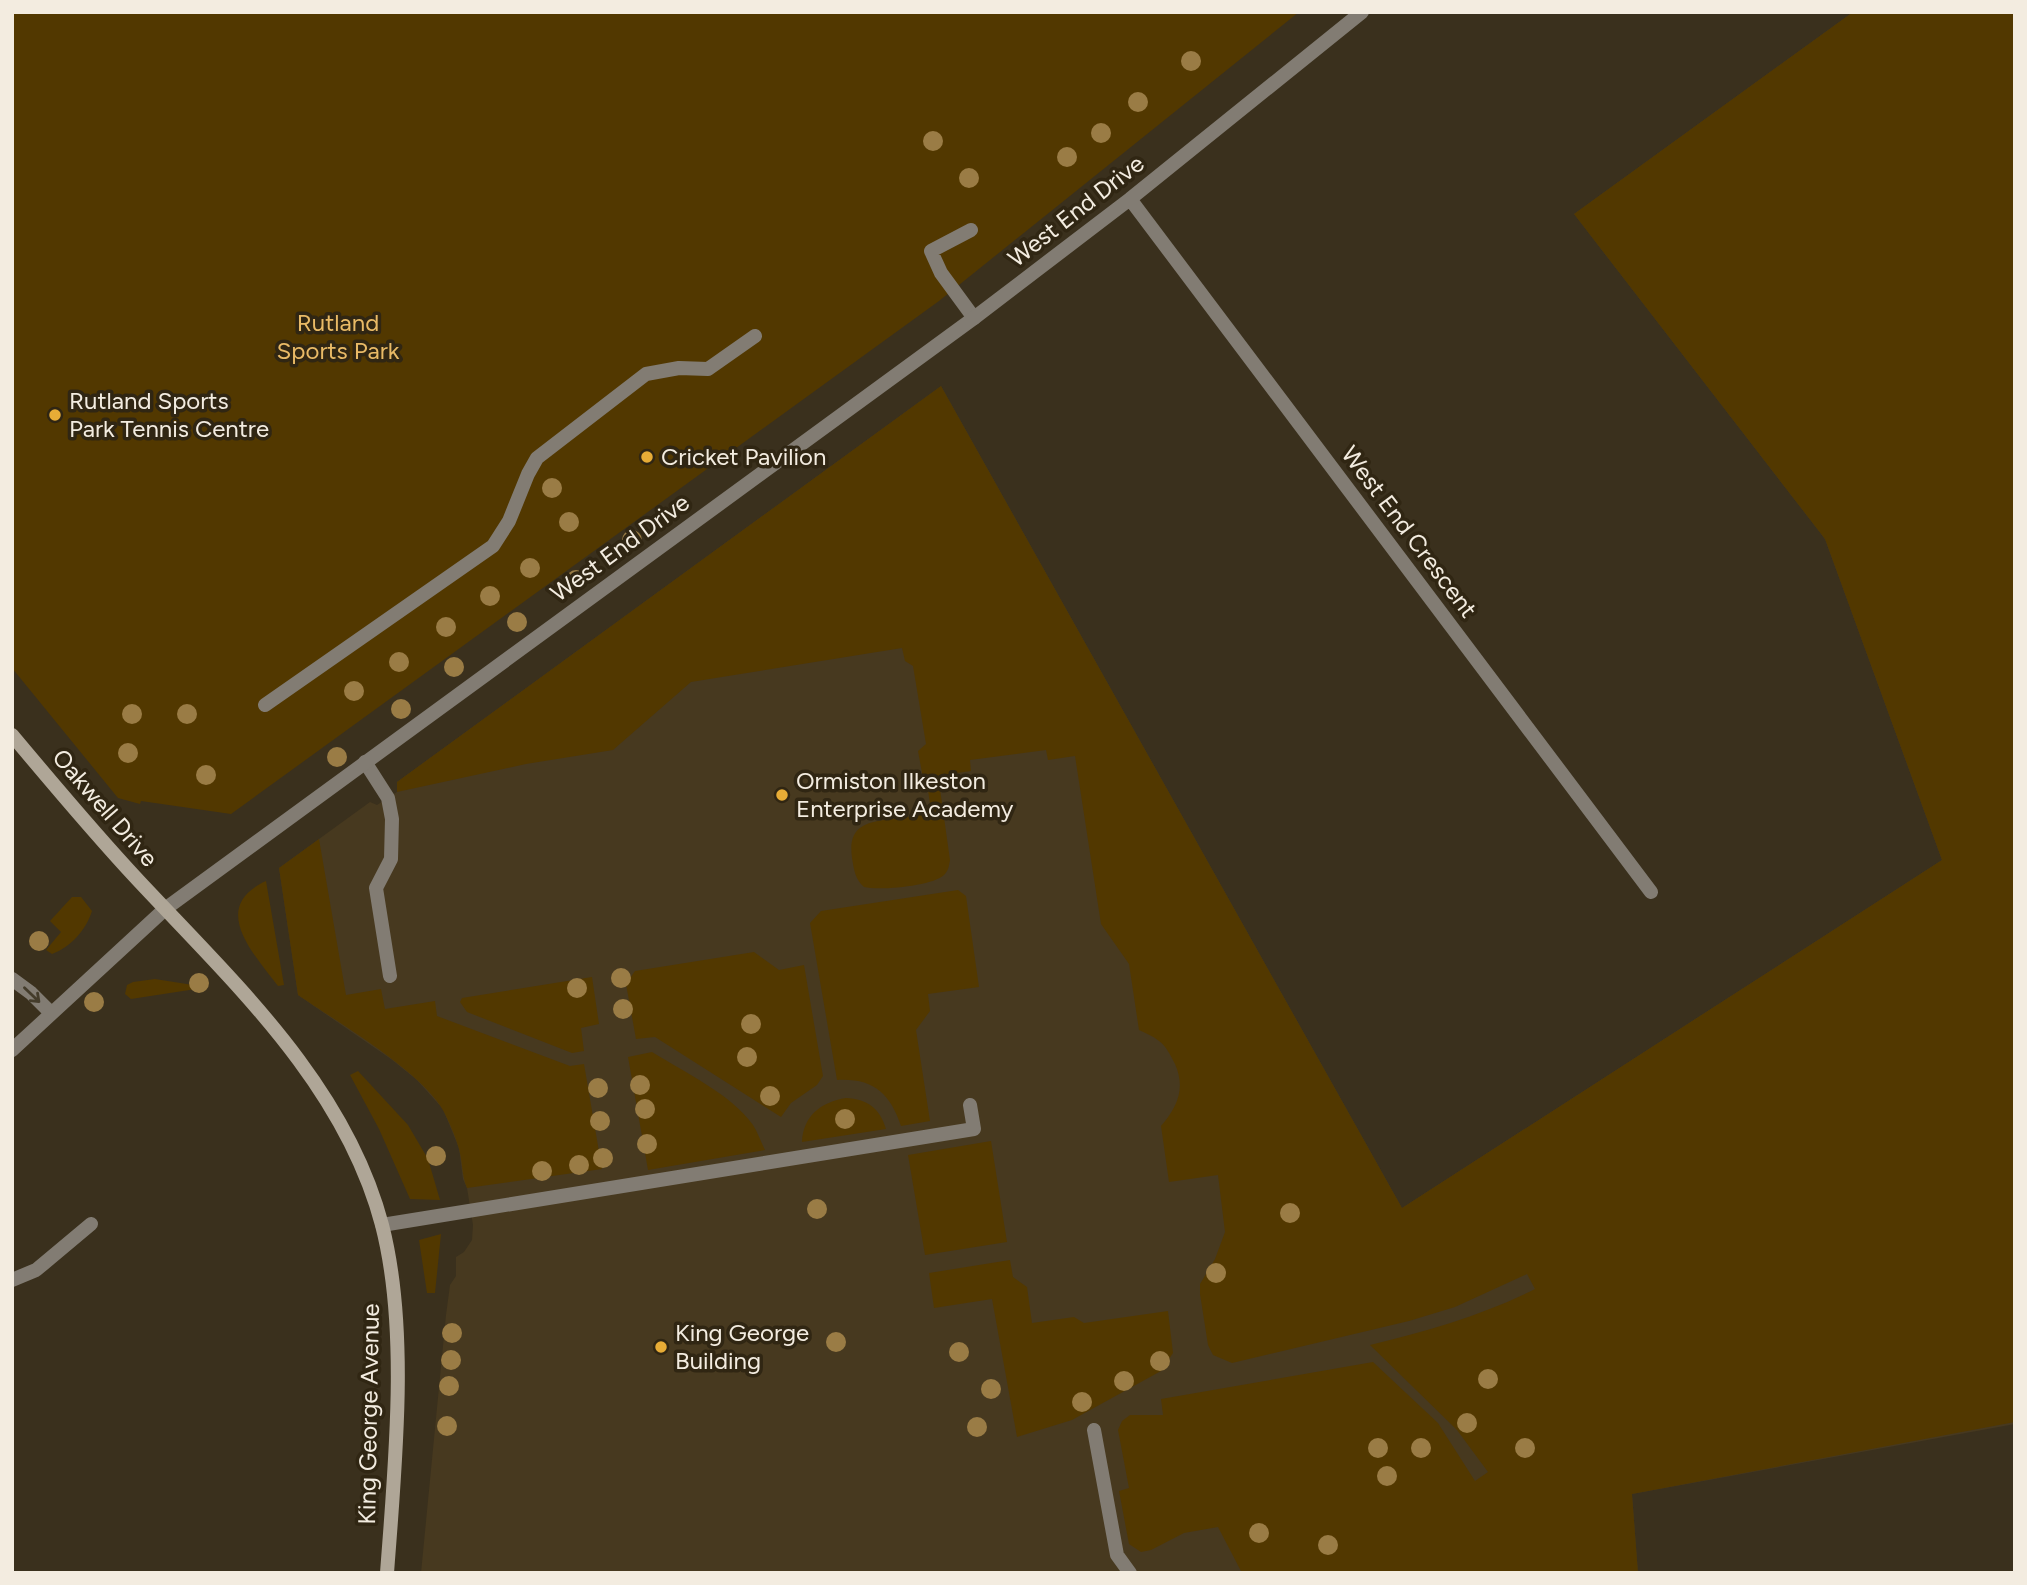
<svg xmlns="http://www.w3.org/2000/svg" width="2027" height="1585" viewBox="0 0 2027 1585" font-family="Figtree,sans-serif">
	<rect width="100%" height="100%" fill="#3a301d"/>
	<path fill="#47391f" d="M1853 12H2015V1424L1632 1494 1638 1573H421L446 1315 450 1285 456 1276V1257L464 1252 472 1240 473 1225 467 1188 463 1179 459 1148 443 1109 417 1080 391 1059 298 995 279 868 370 802 377 805 397 792V782L941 386 1402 1208 1942 860 1825 539 1574 214Z"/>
	<path fill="#523800" d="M12 12H1299L939 301 231 814 141 801 140 804 118 798 12 668Z
		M1853 12H2015V1422L1632 1494 1638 1573H1242L1218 1527 1184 1533 1151 1550 1141 1552 1129 1544 1119 1491 1129 1488 1118 1430 1122 1421 1130 1415H1163L1161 1399 1373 1362 1438 1423 1475 1481 1488 1472 1457 1430 1370 1345C1427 1331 1483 1315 1535 1289L1527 1274 1455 1307 1409 1321 1232 1363 1213 1355 1208 1345 1200 1294V1284L1215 1259 1225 1232 1218 1175 1169 1182 1161 1126C1177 1107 1186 1089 1175 1064 1171 1056 1166 1046 1159 1041 1153 1036 1145 1033 1139 1030L1129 964 1101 924 1075 756 1048 760 1046 750 970 760 971 771 923 778 918 751 926 744 913 666 905 661 902 648 691 682 613 750 526 764 397 792V782L941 386 1402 1208 1942 860 1825 539 1574 214Z
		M940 789 950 860C949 865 949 870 944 875 933 886 879 891 864 887 855 879 854 870 852 858 844 801 912 833 930 804L928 790Z
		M319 839 346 995 381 989 385 1009 435 1001 437 1016 570 1066 584 1064 602 1169 467 1188C461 1174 463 1160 458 1146 455 1135 449 1122 444 1112 423 1072 337 1022 298 995L279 868Z
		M266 881 284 985 278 986C253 953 209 907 266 881Z
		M958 890 966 896 979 987 928 994 930 1011 916 1030 930 1121 901 1126C890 1093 873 1078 837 1080L810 923 821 911Z
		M72 897H81L92 911C86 930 71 947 52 954L46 950 61 932 50 921Z
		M754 952 779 970 804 965 823 1076 817 1085 791 1103 781 1117 655 1037 636 1039 626 984 635 971Z
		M592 977 599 1024 581 1028 584 1051 572 1053 467 1012 460 1002 462 998Z
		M155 979 193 985 196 989 131 999 125 994 127 985 133 982Z
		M652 1052C684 1072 731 1094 753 1125 758 1133 761 1142 765 1150L648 1170 628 1057Z
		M358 1071 408 1125 428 1159 440 1200 410 1199 379 1129 350 1075Z
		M846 1098C867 1099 880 1108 886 1129L802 1142C803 1116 821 1102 846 1098Z
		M991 1141 1007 1242 925 1255 908 1155Z
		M441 1234 435 1293H427L419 1240Z
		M1010 1260 1013 1277 1027 1287 1032 1323 1074 1317 1084 1323 1168 1311 1173 1353 1161 1371 1072 1420 1017 1437 992 1299 934 1308 929 1273Z"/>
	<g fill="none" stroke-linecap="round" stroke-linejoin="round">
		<path stroke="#827c73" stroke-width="14" d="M971 230 931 251 941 273 974 318
			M265 705 493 546 509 521 528 474 537 458 646 374 679 368 708 369 755 336
			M365 762 388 798 392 819 391 859 376 888 390 976
			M382 1225 974 1129 970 1105
			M1094 1430 1117 1555 1130 1573"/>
		<path stroke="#827c73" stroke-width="14" d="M1130 199 1651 892
			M12 979 31 993 51 1013
			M12 1050 165 909 974 318 1130 199 1362 12
			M12 1280 36 1270 91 1224"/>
		<path stroke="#afa697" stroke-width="14" d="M12 735C53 784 94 833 137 879 233 982 345 1084 382 1225 409 1329 395 1465 387 1573"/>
	</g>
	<g fill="#9a7c45">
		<circle cx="1191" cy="61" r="10"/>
		<circle cx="1138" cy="102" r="10"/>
		<circle cx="1101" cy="133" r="10"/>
		<circle cx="933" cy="141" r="10"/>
		<circle cx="1067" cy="157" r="10"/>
		<circle cx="969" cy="178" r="10"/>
		<circle cx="552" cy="488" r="10"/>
		<circle cx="569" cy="522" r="10"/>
		<circle cx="632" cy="540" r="10"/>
		<circle cx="530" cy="568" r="10"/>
		<circle cx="576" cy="580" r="10"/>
		<circle cx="490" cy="596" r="10"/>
		<circle cx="517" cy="622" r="10"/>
		<circle cx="446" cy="627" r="10"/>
		<circle cx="399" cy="662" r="10"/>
		<circle cx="454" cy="667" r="10"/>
		<circle cx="354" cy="691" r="10"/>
		<circle cx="401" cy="709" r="10"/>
		<circle cx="132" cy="714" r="10"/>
		<circle cx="187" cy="714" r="10"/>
		<circle cx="128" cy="753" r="10"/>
		<circle cx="337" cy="757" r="10"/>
		<circle cx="206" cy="775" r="10"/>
		<circle cx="39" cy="941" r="10"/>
		<circle cx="621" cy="978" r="10"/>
		<circle cx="199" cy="983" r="10"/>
		<circle cx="577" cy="988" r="10"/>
		<circle cx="94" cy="1002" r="10"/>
		<circle cx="623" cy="1009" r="10"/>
		<circle cx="751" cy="1024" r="10"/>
		<circle cx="747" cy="1057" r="10"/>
		<circle cx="640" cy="1085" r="10"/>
		<circle cx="598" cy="1088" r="10"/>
		<circle cx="770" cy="1096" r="10"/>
		<circle cx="645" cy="1109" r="10"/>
		<circle cx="845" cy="1119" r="10"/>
		<circle cx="600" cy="1121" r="10"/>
		<circle cx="647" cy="1144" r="10"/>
		<circle cx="436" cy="1156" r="10"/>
		<circle cx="603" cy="1158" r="10"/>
		<circle cx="579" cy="1165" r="10"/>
		<circle cx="542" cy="1171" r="10"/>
		<circle cx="817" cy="1209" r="10"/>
		<circle cx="1290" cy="1213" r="10"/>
		<circle cx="1216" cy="1273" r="10"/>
		<circle cx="452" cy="1333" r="10"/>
		<circle cx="836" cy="1342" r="10"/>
		<circle cx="959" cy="1352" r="10"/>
		<circle cx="451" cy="1360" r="10"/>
		<circle cx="1160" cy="1361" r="10"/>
		<circle cx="1488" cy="1379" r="10"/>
		<circle cx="1124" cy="1381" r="10"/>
		<circle cx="449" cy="1386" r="10"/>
		<circle cx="991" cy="1389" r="10"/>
		<circle cx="1082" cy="1402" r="10"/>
		<circle cx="1467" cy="1423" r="10"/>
		<circle cx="447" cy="1426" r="10"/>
		<circle cx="977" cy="1427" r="10"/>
		<circle cx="1378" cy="1448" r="10"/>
		<circle cx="1421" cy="1448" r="10"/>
		<circle cx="1525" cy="1448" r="10"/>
		<circle cx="1387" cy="1476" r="10"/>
		<circle cx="1259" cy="1533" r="10"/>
		<circle cx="1328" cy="1545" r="10"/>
	</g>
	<defs><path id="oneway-shaft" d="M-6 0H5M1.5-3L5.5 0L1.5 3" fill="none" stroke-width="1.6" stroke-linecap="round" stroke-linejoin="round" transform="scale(1.75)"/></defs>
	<use stroke="#443c2b" href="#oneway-shaft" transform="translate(32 995) rotate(44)"/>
	<g fill="#e7ac36" stroke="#302613" stroke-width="2.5">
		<circle cx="55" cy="415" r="7"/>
		<circle cx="647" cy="457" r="7"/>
		<circle cx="782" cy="795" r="7"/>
		<circle cx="661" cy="1347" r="7"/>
	</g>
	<g text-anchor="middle" stroke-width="7" stroke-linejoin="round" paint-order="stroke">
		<g font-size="24" fill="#f3ece0" stroke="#302613">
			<text transform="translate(1076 211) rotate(-38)" y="8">West End Drive</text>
			<text transform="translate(1409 532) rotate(53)" y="8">West End Crescent</text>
			<text transform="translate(620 548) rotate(-36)" y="8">West End Drive</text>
			<text transform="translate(105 808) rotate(49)" y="8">Oakwell Drive</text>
			<text transform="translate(369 1414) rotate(-89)" y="8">King George Avenue</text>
		</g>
		<g font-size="24" fill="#e9ba66" stroke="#302613">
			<text x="338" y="331">Rutland<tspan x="338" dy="28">Sports Park</tspan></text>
		</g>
		<g font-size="24" fill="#f3ece0" stroke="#302613" text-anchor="start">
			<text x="69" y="409">Rutland Sports<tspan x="69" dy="28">Park Tennis Centre</tspan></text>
			<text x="661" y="465">Cricket Pavilion</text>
			<text x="796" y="789">Ormiston Ilkeston<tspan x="796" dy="28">Enterprise Academy</tspan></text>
			<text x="675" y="1341">King George<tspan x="675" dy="28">Building</tspan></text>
		</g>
	</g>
	<rect width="2027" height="1585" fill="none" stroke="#f3ece0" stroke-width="28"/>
</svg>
